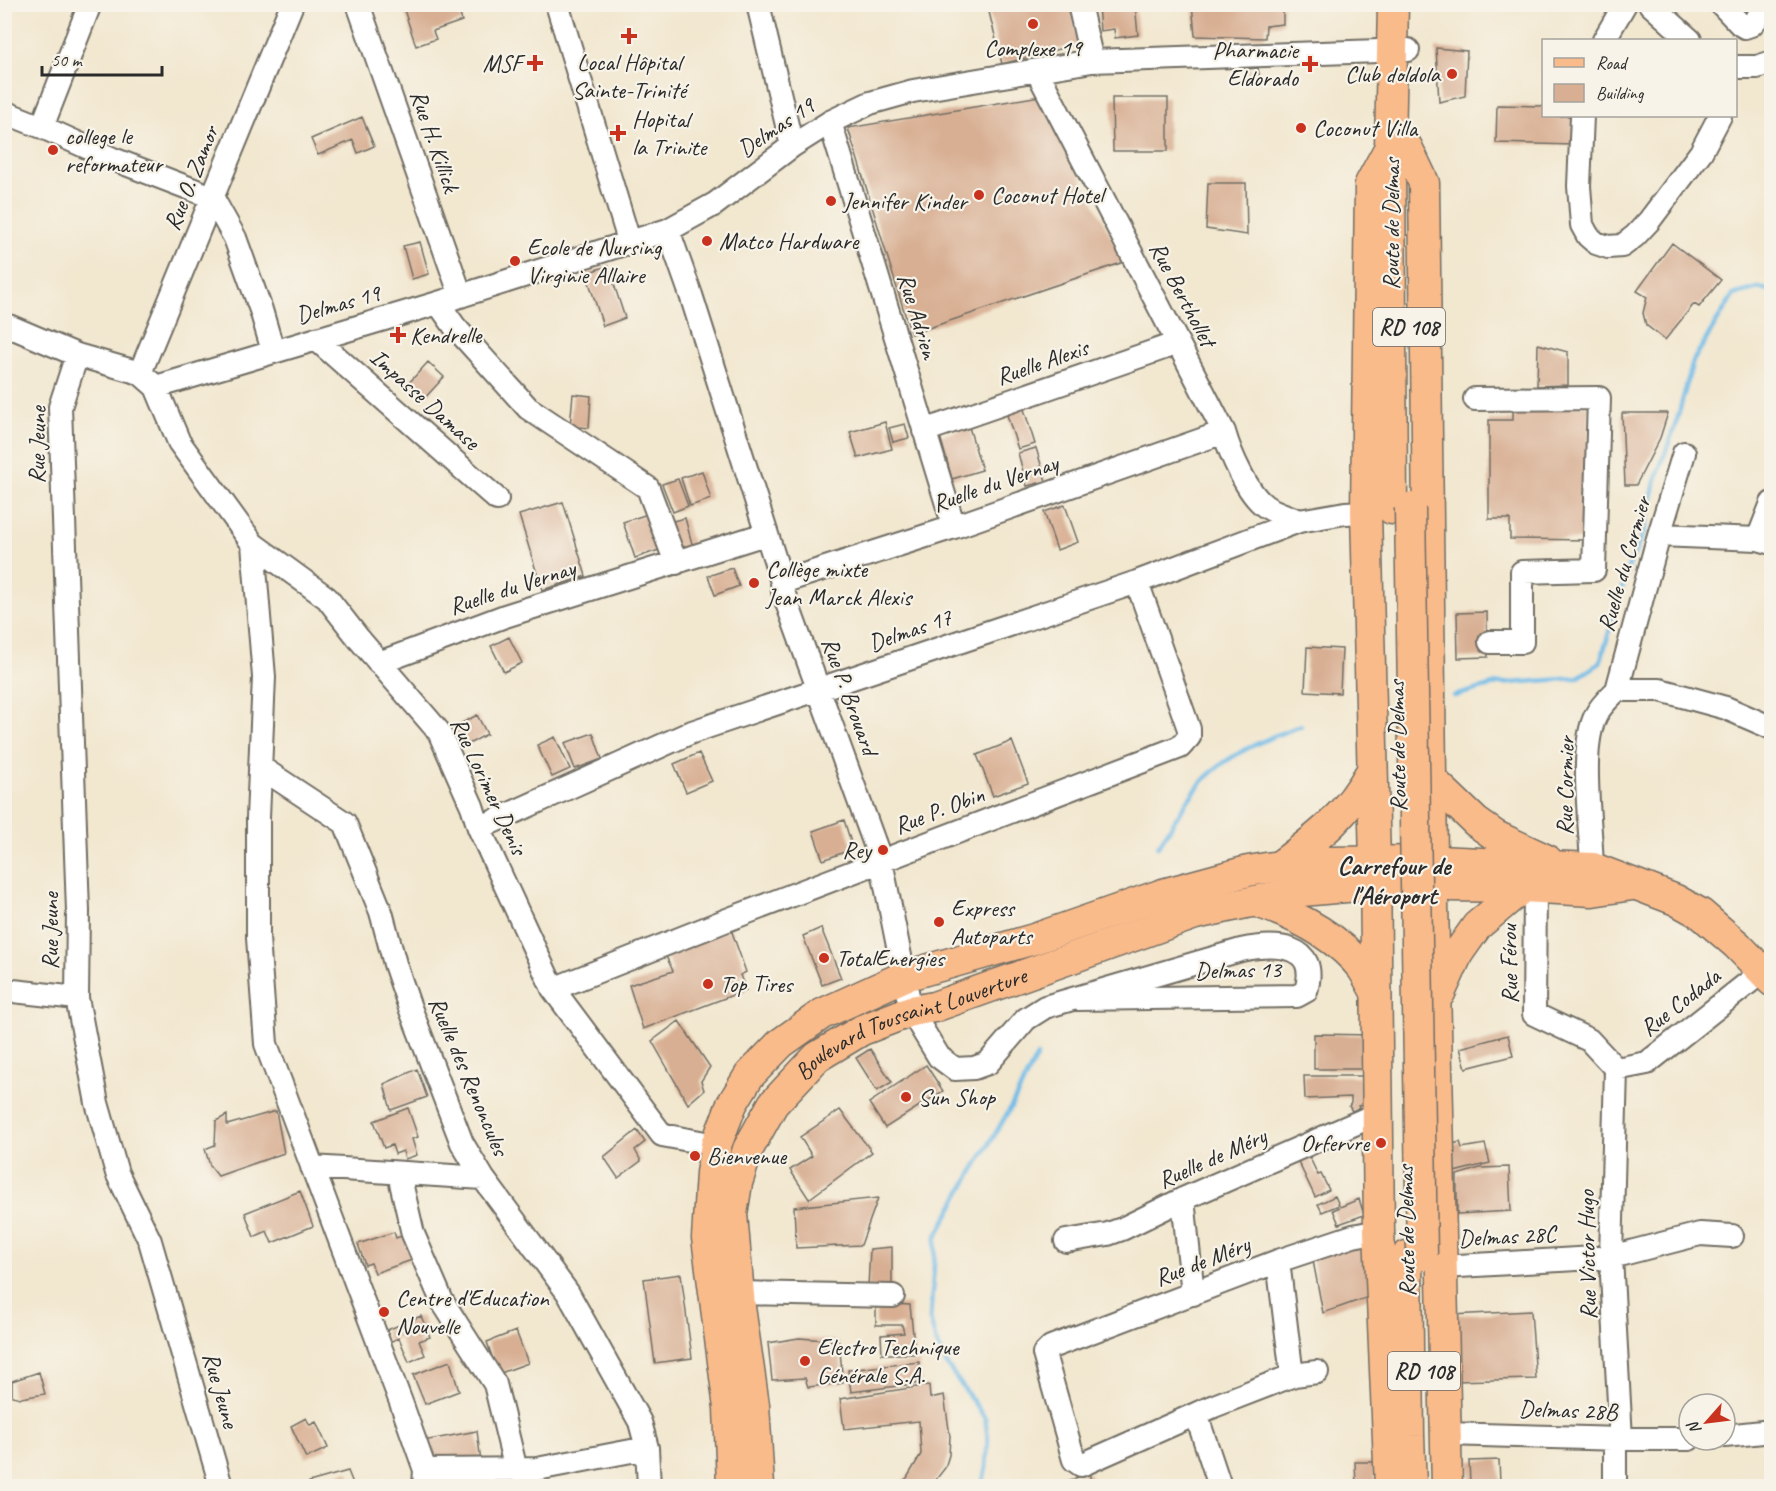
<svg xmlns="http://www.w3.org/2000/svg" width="1776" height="1491" viewBox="0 0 1776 1491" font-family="Caveat,sans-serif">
	<rect width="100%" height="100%" fill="#f7f3e8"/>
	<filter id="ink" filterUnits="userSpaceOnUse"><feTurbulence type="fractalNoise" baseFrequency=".0167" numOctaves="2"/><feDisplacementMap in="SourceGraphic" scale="12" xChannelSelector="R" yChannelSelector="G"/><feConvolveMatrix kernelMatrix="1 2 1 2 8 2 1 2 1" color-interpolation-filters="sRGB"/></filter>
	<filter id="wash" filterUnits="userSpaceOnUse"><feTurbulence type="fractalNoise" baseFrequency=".008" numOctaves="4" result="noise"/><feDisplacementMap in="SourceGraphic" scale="24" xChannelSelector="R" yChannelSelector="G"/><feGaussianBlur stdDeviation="1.35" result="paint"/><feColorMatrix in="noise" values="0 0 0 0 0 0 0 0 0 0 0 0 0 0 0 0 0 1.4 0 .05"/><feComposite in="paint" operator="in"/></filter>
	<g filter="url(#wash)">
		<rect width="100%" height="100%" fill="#f2e7cf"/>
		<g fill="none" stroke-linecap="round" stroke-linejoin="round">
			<path stroke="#6dbae7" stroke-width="4.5" d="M1454 696 1497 684 1577 678 1600 663 1628 568 1644 532 1656 479 1677 420 1693 361 1733 295 1758 288 1772 291
				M1158 847C1172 825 1185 802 1202 782 1225 755 1269 737 1301 726
				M982 1486 986 1467 988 1438 985 1418 947 1365 936 1342 930 1319 936 1237 960 1193 1010 1109 1037 1056"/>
		</g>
		<g id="blocks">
			<path fill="#d8af93" d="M421 4H457L462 21 433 31 436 39 416 46 404 10Z
				M987 4H1072L1078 44 1002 64Z
				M1098 4H1135L1138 35 1115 38 1114 29 1100 31Z
				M1192 4H1283V24L1266 26 1265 38 1195 36Z
				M1436 48 1467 51 1465 96 1439 102Z
				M1258 68 1260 80 1247 81 1246 69Z
				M1040 96 1124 262 911 334 848 128Z
				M1112 98H1168V151H1113Z
				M1497 105 1544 106V116H1574V145L1496 143Z
				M362 117 374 146 358 153 353 140 318 155 311 139Z
				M1208 183H1246L1247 235 1206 229Z
				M420 242 429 274 412 279 403 246Z
				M1672 243 1721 280 1699 307 1694 304 1665 340 1646 325 1643 313 1647 297 1637 291Z
				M608 266 625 318 603 326 586 273Z
				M1538 344 1568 352V385L1537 386Z
				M428 362 444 377 423 400 407 385Z
				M573 394 591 396 589 428 570 426Z
				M1513 405 1589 406 1588 540 1510 539V519H1489V420H1513Z
				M1023 406 1035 444 1018 449 1006 412Z
				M1622 413H1668L1660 438 1636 485H1625Z
				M885 422 892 449 858 458 850 432Z
				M905 424 909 438 893 442 889 428Z
				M969 427 982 470 952 479 940 436Z
				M1036 448 1046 481 1027 486 1018 453Z
				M702 471 711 499 690 506 681 478Z
				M678 479 688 506 673 512 662 484Z
				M563 502 586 576 542 590 519 515Z
				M1065 505 1078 542 1057 550 1044 512Z
				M651 513 662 549 635 558 623 522Z
				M685 518 694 551 675 556 665 523Z
				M732 568 739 586 715 595 708 576Z
				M1487 612 1488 657 1458 658 1457 613Z
				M509 637 522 663 504 672 491 646Z
				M1307 647 1342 649 1340 693 1305 691Z
				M477 715 487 734 458 750 447 731Z
				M593 733 602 759 575 769 565 743Z
				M555 737 570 769 552 777 537 745Z
				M1012 741 1028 783 993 796 977 755Z
				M699 753 712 781 686 792 674 764Z
				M844 820 853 849 823 860 813 831Z
				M821 928 841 978 822 985 803 936Z
				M731 929 746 972 740 975 746 990 643 1029 629 985 673 971 665 954Z
				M679 1021 710 1067 701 1081 704 1090 688 1104 652 1041Z
				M1314 1034 1372 1035V1069H1314Z
				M1508 1035 1513 1056 1466 1068 1460 1048Z
				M870 1049 892 1082 877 1091 856 1058Z
				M926 1065 943 1091 885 1128 869 1103Z
				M417 1069 427 1097 391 1110 384 1084Z
				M1304 1076H1371L1374 1101 1358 1106 1359 1108 1352 1111 1349 1106 1351 1103V1097L1305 1099Z
				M408 1108 418 1137 412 1139 417 1155 405 1159 403 1151 395 1154 392 1145 384 1148 374 1121Z
				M840 1110 872 1152 809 1199 790 1170 812 1156 800 1137Z
				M276 1111 284 1153 218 1176 210 1166 205 1149 215 1145 216 1121 227 1115V1125Z
				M637 1130 645 1142 635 1150 641 1161 618 1178 604 1157Z
				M1460 1142 1462 1148 1485 1144 1490 1163 1450 1173 1443 1147Z
				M1308 1154 1318 1175 1321 1174 1329 1190 1315 1197 1297 1159Z
				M1509 1167 1511 1211 1457 1214V1175L1480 1168Z
				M300 1191 313 1226 272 1243 267 1231 254 1237 245 1213Z
				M1335 1196 1339 1205 1322 1212 1318 1204Z
				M878 1198 861 1245 796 1248 794 1207Z
				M1359 1199 1364 1215 1339 1224 1333 1210Z
				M1366 1224 1380 1293 1323 1313 1310 1245Z
				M394 1232 396 1238 404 1235 412 1260 375 1273 371 1263 365 1265 358 1244Z
				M892 1247V1290L868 1287 870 1249Z
				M681 1274 692 1358 655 1363 644 1279Z
				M876 1303 910 1305 915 1354H882L881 1335 904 1333 902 1325H876Z
				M1531 1311 1536 1379 1453 1381 1451 1315Z
				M421 1316 430 1337 419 1341 425 1355 409 1362 399 1338 389 1342 385 1331Z
				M516 1331 528 1363 498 1374 487 1342Z
				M799 1338 839 1341 843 1383 808 1387 805 1378 772 1380 768 1343Z
				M450 1361 459 1391 425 1404 413 1375Z
				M919 1362 921 1383 851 1392 848 1370Z
				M39 1372 45 1394 21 1398 12 1396V1381Z
				M929 1385 930 1398 944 1395 950 1436 949 1455 945 1468 931 1486H895L907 1478 921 1454 919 1421 844 1429 840 1399Z
				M306 1418 310 1425 316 1422 328 1448 306 1458 291 1426Z
				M477 1431 481 1462 427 1465 423 1441Z
				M1499 1460 1500 1482 1470 1483 1469 1461Z
				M1355 1462H1374L1375 1484 1356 1485Z
				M348 1471 354 1486H310L309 1482Z
				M1090 1473V1486H1052Z"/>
		</g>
	</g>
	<g filter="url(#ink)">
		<use href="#blocks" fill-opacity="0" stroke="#716d64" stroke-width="1.5"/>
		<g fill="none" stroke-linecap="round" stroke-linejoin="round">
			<defs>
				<path id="minor" d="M358 4 461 296
					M557 4 630 244
					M758 4 792 146
					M1079 4 1092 61
					M1650 4 1690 40
					M1721 4 1740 24 1745 27 1751 25 1770 4
					M1604 40 1625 4
					M1736 67H1757L1772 62
					M1037 71 1224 432C1230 453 1247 493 1265 506 1275 513 1289 516 1299 521
					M4 112 42 127 113 159 212 197 235 238 261 310 273 351
					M1582 116 1579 186 1582 225 1588 236 1596 243 1608 247 1622 246 1635 236 1649 221 1701 152 1720 116
					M830 122 954 527
					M42 127 90 4
					M668 230 691 295 782 582 783 592 881 861 911 1011 939 1057 955 1069 974 1068 988 1063 1026 1019 1045 1007 1241 950C1275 943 1320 943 1306 991L1297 996 1077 999
					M438 303 455 327 528 408 648 488 676 563
					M4 324 77 355 140 373 156 387 179 442 253 544 327 598 359 639 439 732 472 806 479 828 553 989 662 1135 716 1145
					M316 339 497 499
					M77 355 60 407 78 911 77 998 97 1103 117 1173 150 1241 221 1486
					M140 373 292 4
					M156 387 438 303 668 230 715 204 792 146 830 122 870 103 913 91 1092 61 1408 50
					M1475 399 1599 398 1594 570 1522 572V642H1490
					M924 431 1178 343
					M1659 535 1758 539 1772 543
					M1758 539 1772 503
					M253 544 264 677 258 818V938L266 1044 402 1405 425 1470 424 1486
					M782 582 954 527 1224 432
					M379 663 505 616 765 534
					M1617 690 1659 535 1684 453
					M1617 690H1660L1726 708 1772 728
					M260 767 345 823 381 912 395 964 409 1005 462 1143 483 1178 568 1293 640 1422 647 1448 649 1486
					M479 828 692 732 1137 582 1299 521 1345 513 1366 512
					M1592 884C1594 839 1577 752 1596 715 1601 705 1609 698 1617 690
					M1535 888 1534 1014 1589 1040 1616 1069
					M553 989 727 920 1180 747 1189 737V729L1137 582
					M4 990 77 998
					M1616 1069 1611 1257 1621 1439
					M1616 1069 1647 1063 1772 964
					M312 1167 483 1178
					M399 1174 413 1234 442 1301 495 1384 516 1470
					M1183 1199 1193 1294
					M1066 1241 1108 1234 1122 1229 1183 1199 1377 1114
					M1278 1261 1292 1376
					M1442 1267 1611 1257 1700 1234 1732 1236
					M738 1293 893 1296
					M1317 1372 1294 1375 1214 1406 1081 1465 1074 1460 1044 1354 1051 1347 1278 1261 1353 1236 1379 1231
					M1196 1414 1220 1486
					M1446 1434 1621 1439H1689
					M1725 1436 1772 1431
					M1615 1439V1486
					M425 1470 537 1469 647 1448"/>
				<g id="major">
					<path d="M1407 147 1424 183 1432 861 1447 1486"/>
					<path d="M1392 509 1390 147 1393 4"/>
					<path d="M1431 779 1476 822 1496 836 1547 860"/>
					<path d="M1282 864C1322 834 1347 815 1372 770"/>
					<path d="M1257 902C1295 915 1336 935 1362 968 1367 975 1371 984 1376 992"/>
					<path d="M1440 993 1458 953 1477 926 1523 887"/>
					<path d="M1407 1256 1409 1436 1411 1486"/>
					<path d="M732 1486 729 1408 707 1238 711 1173 716 1145 732 1104 749 1076 781 1043 822 1014 905 976 1034 939 1163 894 1248 871 1298 863 1319 862 1437 861 1593 868 1676 900 1701 914 1737 945 1772 981"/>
					<path id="s1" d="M759 1486 754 1405 740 1307 732 1214 737 1183 748 1149 773 1104 817 1057 862 1030 911 1011 934 1007 1195 914 1302 891 1368 885 1523 887 1592 891 1632 885"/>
					<path d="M1390 1486 1379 1231 1375 862 1366 512 1370 184 1390 147"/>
				</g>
			</defs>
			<use href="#minor" stroke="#716d64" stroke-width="26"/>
			<use href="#major" stroke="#716d64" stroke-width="33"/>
			<use href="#minor" stroke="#fff" stroke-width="22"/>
			<use href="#major" stroke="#fabb8b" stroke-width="30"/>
			<defs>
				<path id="major-bridge" d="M1410 508 1422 1255"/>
			</defs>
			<use href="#major-bridge" stroke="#716d64" stroke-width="33" stroke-linecap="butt"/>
			<use href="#major-bridge" stroke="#fabb8b" stroke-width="30"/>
		</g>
	</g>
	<g fill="#c8321e" stroke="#f7f3e8" stroke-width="2">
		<circle cx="1033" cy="24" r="6"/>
		<path d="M626 27h6v6h6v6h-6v6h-6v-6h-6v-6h6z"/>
		<path d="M532 54h6v6h6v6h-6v6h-6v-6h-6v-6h6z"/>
		<path d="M1307 55h6v6h6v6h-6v6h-6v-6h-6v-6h6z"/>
		<circle cx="1452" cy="74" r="6"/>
		<circle cx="1301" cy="128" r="6"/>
		<path d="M615 124h6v6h6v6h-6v6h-6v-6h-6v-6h6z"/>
		<circle cx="53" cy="150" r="6"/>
		<circle cx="979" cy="195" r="6"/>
		<circle cx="831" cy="201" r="6"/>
		<circle cx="707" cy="241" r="6"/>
		<circle cx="515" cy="261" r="6"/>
		<path d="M395 326h6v6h6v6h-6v6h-6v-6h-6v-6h6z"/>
		<circle cx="754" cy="583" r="6"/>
		<circle cx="883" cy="850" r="6"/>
		<circle cx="939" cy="922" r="6"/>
		<circle cx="824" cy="958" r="6"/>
		<circle cx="708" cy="984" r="6"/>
		<circle cx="906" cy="1097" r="6"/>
		<circle cx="1381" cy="1143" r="6"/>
		<circle cx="695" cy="1156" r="6"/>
		<circle cx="384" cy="1312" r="6"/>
		<circle cx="805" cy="1361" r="6"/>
	</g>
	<g text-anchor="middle" stroke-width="4.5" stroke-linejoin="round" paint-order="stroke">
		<g fill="#f7f3e8" stroke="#686764" stroke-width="1.5">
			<rect x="1373" y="308" width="72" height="38" rx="4.5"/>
			<rect x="1388" y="1352" width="72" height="38" rx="4.5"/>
		</g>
		<g font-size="22" font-weight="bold" fill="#2b2b2b">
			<text x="1409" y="335">RD 108</text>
			<text x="1424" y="1379">RD 108</text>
		</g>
		<g font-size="24" fill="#2b2b2b" stroke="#f7f3e8" text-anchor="start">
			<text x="1033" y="56" text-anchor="middle">Complexe 19</text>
			<text x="1298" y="58" text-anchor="end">Pharmacie<tspan x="1298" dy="28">Eldorado</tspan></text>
			<text x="629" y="70" text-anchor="middle">Local Hôpital<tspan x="629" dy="28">Sainte-Trinité</tspan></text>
			<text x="522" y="71" text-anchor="end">MSF</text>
			<text x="1440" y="82" text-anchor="end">Club doldola</text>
			<text x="632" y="127">Hopital<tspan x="632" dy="28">la Trinite</tspan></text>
			<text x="1313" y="136">Coconut Villa</text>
			<text x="65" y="144">college le<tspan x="65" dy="28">reformateur</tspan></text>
			<text x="991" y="203">Coconut Hotel</text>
			<text x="843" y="209">Jennifer Kinder</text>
			<text x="719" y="249">Matco Hardware</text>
			<text x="527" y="255">Ecole de Nursing<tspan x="527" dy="28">Virginie Allaire</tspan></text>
			<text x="410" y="343">Kendrelle</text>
			<text x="766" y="577">Collège mixte<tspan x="766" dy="28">Jean Marck Alexis</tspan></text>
			<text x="871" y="858" text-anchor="end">Rey</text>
			<text x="951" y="916">Express<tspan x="951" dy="28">Autoparts</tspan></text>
			<text x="836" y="966">TotalEnergies</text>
			<text x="720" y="992">Top Tires</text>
			<text x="918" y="1105">Sun Shop</text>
			<text x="1369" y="1151" text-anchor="end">Orfervre</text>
			<text x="707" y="1164">Bienvenue</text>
			<text x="396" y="1306">Centre d'Education<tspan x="396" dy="28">Nouvelle</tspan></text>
			<text x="817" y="1355">Electro Technique<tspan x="817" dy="28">Générale S.A.</tspan></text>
		</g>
		<g font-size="24" fill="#2b2b2b" stroke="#f7f3e8">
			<text transform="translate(776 127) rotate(-34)" y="8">Delmas 19</text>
			<text transform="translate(435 141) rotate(71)" y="8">Rue H. Killick</text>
			<text transform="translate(191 178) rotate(-68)" y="8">Rue O. Zamor</text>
			<text transform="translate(1391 224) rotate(-90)" y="8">Route de Delmas</text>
			<text transform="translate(1183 294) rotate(62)" y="8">Rue Berthollet</text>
			<text transform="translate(338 304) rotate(-16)" y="8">Delmas 19</text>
			<text transform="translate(918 316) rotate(73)" y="8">Rue Adrien</text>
			<text transform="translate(1042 362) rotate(-19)" y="8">Ruelle Alexis</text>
			<text transform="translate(425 399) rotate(42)" y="8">Impasse Damase</text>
			<text transform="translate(37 445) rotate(-89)" y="8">Rue Jeune</text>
			<text transform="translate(995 483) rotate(-19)" y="8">Ruelle du Vernay</text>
			<text transform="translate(1624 564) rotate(-74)" y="8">Ruelle du Cormier</text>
			<text transform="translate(512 587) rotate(-18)" y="8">Ruelle du Vernay</text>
			<text transform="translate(910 630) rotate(-19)" y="8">Delmas 17</text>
			<text transform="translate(850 696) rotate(70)" y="8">Rue P. Brouard</text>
			<text transform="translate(1397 746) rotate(-91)" y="8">Route de Delmas</text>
			<text transform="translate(489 786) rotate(65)" y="8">Rue Lorimer Denis</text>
			<text transform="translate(1565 786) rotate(-89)" y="8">Rue Cormier</text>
			<text transform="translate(939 810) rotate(-21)" y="8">Rue P. Obin</text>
			<text transform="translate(50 931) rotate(-90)" y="8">Rue Jeune</text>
			<text transform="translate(1509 964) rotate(-91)" y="8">Rue Férou</text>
			<text transform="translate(1238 970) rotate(-1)" y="8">Delmas 13</text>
			<text transform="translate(1680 1002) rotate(-38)" y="8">Rue Codada</text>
			<text dy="8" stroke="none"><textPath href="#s1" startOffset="556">Boulevard Toussaint Louverture</textPath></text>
			<text transform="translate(469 1076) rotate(67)" y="8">Ruelle des Renoncules</text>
			<text transform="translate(1212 1158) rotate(-24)" y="8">Ruelle de Méry</text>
			<text transform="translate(1406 1231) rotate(-91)" y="8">Route de Delmas</text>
			<text transform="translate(1507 1236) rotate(-3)" y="8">Delmas 28C</text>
			<text transform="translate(1587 1255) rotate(-91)" y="8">Rue Victor Hugo</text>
			<text transform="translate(1202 1261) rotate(-21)" y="8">Rue de Méry</text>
			<text transform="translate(221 1390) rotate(74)" y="8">Rue Jeune</text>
			<text transform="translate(1568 1410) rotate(2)" y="8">Delmas 28B</text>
		</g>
		<g font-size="26" font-weight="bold" fill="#2b2b2b" stroke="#f7f3e8">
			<text x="1394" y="874">Carrefour de<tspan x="1394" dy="30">l'Aéroport</tspan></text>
		</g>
	</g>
	<rect width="1776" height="1491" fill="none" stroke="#f7f3e8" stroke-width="24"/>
	<rect x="1542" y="39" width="195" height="78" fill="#f7f3e8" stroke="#a5a39c" stroke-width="1.5"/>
	<rect x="1554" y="58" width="30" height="9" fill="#fabb8b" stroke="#a5a39c" stroke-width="1.5"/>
	<text x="1596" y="69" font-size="18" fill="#2b2b2b">Road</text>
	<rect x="1554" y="84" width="30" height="18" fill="#d8af93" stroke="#a5a39c" stroke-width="1.5"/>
	<text x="1596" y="99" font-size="18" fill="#2b2b2b">Building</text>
	<g transform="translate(1707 1422) rotate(242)"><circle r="28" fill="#f7f3e8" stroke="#a5a39c" stroke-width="1.5"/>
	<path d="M0-4.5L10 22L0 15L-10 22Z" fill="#c8321e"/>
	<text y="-9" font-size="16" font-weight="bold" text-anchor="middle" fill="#2b2b2b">N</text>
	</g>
	<path d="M42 66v9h120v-9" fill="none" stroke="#2b2b2b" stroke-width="3"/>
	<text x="51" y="66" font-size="18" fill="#2b2b2b" stroke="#f7f3e8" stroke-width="4.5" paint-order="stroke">50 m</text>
</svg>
